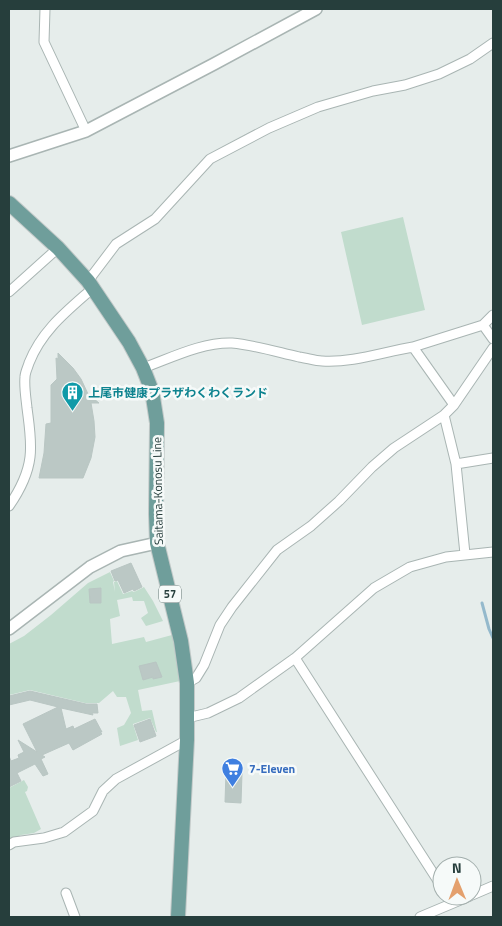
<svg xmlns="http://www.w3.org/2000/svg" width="502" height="926" viewBox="0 0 502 926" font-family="'Titillium Web','Noto Sans JP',sans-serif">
	<rect width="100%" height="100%" fill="#e6edeb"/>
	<path fill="#c1dccd" d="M403 217 425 310 362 325 341 232Z
		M110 572 114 581 113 582 115 592 114 582 117 581 123 594 132 591 134 592 144 587 153 601 163 621 146 626 141 618 148 613 144 601H133L132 597 117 600 120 616 110 619 112 644 144 637 146 642 172 635 177 653 180 681 138 690 142 711 152 710 157 732H156L150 718 133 724 138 740 120 746 117 728 124 725 131 713 126 697H117L113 691 99 703H85L30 690 9 695V644L24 636 51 615 88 583Z
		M24 780 28 787 27 791 25 792 41 829 34 833 21 835 9 841V788Z"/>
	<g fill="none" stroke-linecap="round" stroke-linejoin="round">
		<path stroke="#94b9cc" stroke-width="3" d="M482 603 489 629 493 638"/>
	</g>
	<path fill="#bbc8c5" stroke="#b9c6c3" d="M58 353 73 368 81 379 88 394 99 403H91L94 421 95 437 91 458 83 478H39L44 453 46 424 51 423V385L57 379 56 358 58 359Z
		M131 563 142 587 134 591 133 589 124 593 118 580 115 581 111 571Z
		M101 588V603H90L89 589Z
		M156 662 162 677 153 679V677L143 680 139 666Z
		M30 691 86 704H97L98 713H92L93 715 61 708 66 729 73 726 74 729 95 719 102 732H100L102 734 73 750 69 743 42 755 45 757 41 759 48 774 43 776 35 764 17 773 21 781 9 787V756L11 761 19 758 18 755 24 752 18 740 37 752 23 724 58 707 30 700 9 705V696Z
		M150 719 156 736 140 742 134 725Z
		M226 773H242L241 803 225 802Z"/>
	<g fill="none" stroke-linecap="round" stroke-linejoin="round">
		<defs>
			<path id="minor" d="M45 9 44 42 86 131
				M88 281 116 244 155 219 210 159 269 128 318 107 373 91 405 85 439 74 470 59 493 43
				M9 292 58 248
				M493 315 483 325 493 339
				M413 347 483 325
				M143 368C171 358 202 342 232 343 254 345 277 352 299 357 307 358 315 361 322 361 352 363 383 352 413 347L454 405
				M444 415 456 464 465 554
				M456 464 493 458
				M9 506C18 493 28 474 30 457 32 441 29 424 27 408 26 398 24 387 25 377 25 372 28 367 29 363 42 330 67 311 93 288
				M295 658 442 887
				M187 683 196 678 204 665 220 625 232 607 277 550 311 526 339 501 372 467 394 448 444 415 454 405 493 348
				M187 718 208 713 239 698 295 658 374 588 410 567 446 557 493 552
				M9 845 14 842 44 838 64 832 93 811 103 791 116 779 187 740
				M66 893 75 917
				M472 895 493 886
				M420 917 470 896"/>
			<path id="tertiary" d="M9 156 86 131 214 64 316 9
				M9 629 90 567 121 551 157 543"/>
			<path id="primary" d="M9 203 58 248 88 281 129 342 143 368 152 391 157 423 156 514 157 543 181 641 187 683V740L178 917"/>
		</defs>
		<use href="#minor" stroke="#a9b5b3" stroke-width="11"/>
		<use href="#tertiary" stroke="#a9b5b3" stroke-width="14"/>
		<use href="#primary" stroke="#c2c9c8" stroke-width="16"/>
		<use href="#minor" stroke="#fff" stroke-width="9"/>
		<use href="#tertiary" stroke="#fff" stroke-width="11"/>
		<use href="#primary" stroke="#6f9e9b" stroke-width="14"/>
	</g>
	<defs>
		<symbol id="building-pin" viewBox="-11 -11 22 30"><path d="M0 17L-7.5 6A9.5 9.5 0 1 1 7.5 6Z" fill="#0f9aa8" stroke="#f6faf9"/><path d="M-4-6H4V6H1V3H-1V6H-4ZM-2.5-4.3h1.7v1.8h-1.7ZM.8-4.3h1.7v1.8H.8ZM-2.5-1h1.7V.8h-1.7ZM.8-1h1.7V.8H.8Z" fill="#fff"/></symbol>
		<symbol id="supermarket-pin" viewBox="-11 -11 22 30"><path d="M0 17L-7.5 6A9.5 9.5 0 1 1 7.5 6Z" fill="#3f7fe0" stroke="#f6faf9"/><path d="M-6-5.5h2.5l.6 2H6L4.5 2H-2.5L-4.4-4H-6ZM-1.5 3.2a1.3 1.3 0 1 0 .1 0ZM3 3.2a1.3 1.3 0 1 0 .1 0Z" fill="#fff"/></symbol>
	</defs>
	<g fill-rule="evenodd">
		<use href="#building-pin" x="60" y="380" width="25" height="34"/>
		<use href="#supermarket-pin" x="220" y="756" width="25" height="34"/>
	</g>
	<g text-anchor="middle" stroke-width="5" stroke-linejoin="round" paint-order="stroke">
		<rect fill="#f6faf9" stroke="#647675" stroke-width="1" x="159" y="585.5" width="22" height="17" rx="4"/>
		<g font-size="11" font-weight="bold" fill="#263e3c">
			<text x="170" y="598">57</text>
		</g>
		<g font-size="12" font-weight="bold" fill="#0d838f" stroke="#f6faf9" text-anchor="start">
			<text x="88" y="397">上尾市健康プラザわくわくランド</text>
		</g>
		<g font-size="12" fill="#263e3c" stroke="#f6faf9">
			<text transform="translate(158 491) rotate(-91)" y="4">Saitama-Konosu Line</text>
		</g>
		<g font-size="12" font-weight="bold" fill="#366cbe" stroke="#f6faf9" text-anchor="start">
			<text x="249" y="773">7-Eleven</text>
		</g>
	</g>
	<rect width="502" height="926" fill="none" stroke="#263e3c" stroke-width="20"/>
	<g transform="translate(457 881) rotate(359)"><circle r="24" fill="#f6faf9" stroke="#a3afad"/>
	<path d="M0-4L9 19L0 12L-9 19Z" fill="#e4a06d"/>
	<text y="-8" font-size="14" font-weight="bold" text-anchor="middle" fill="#263e3c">N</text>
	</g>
</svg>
